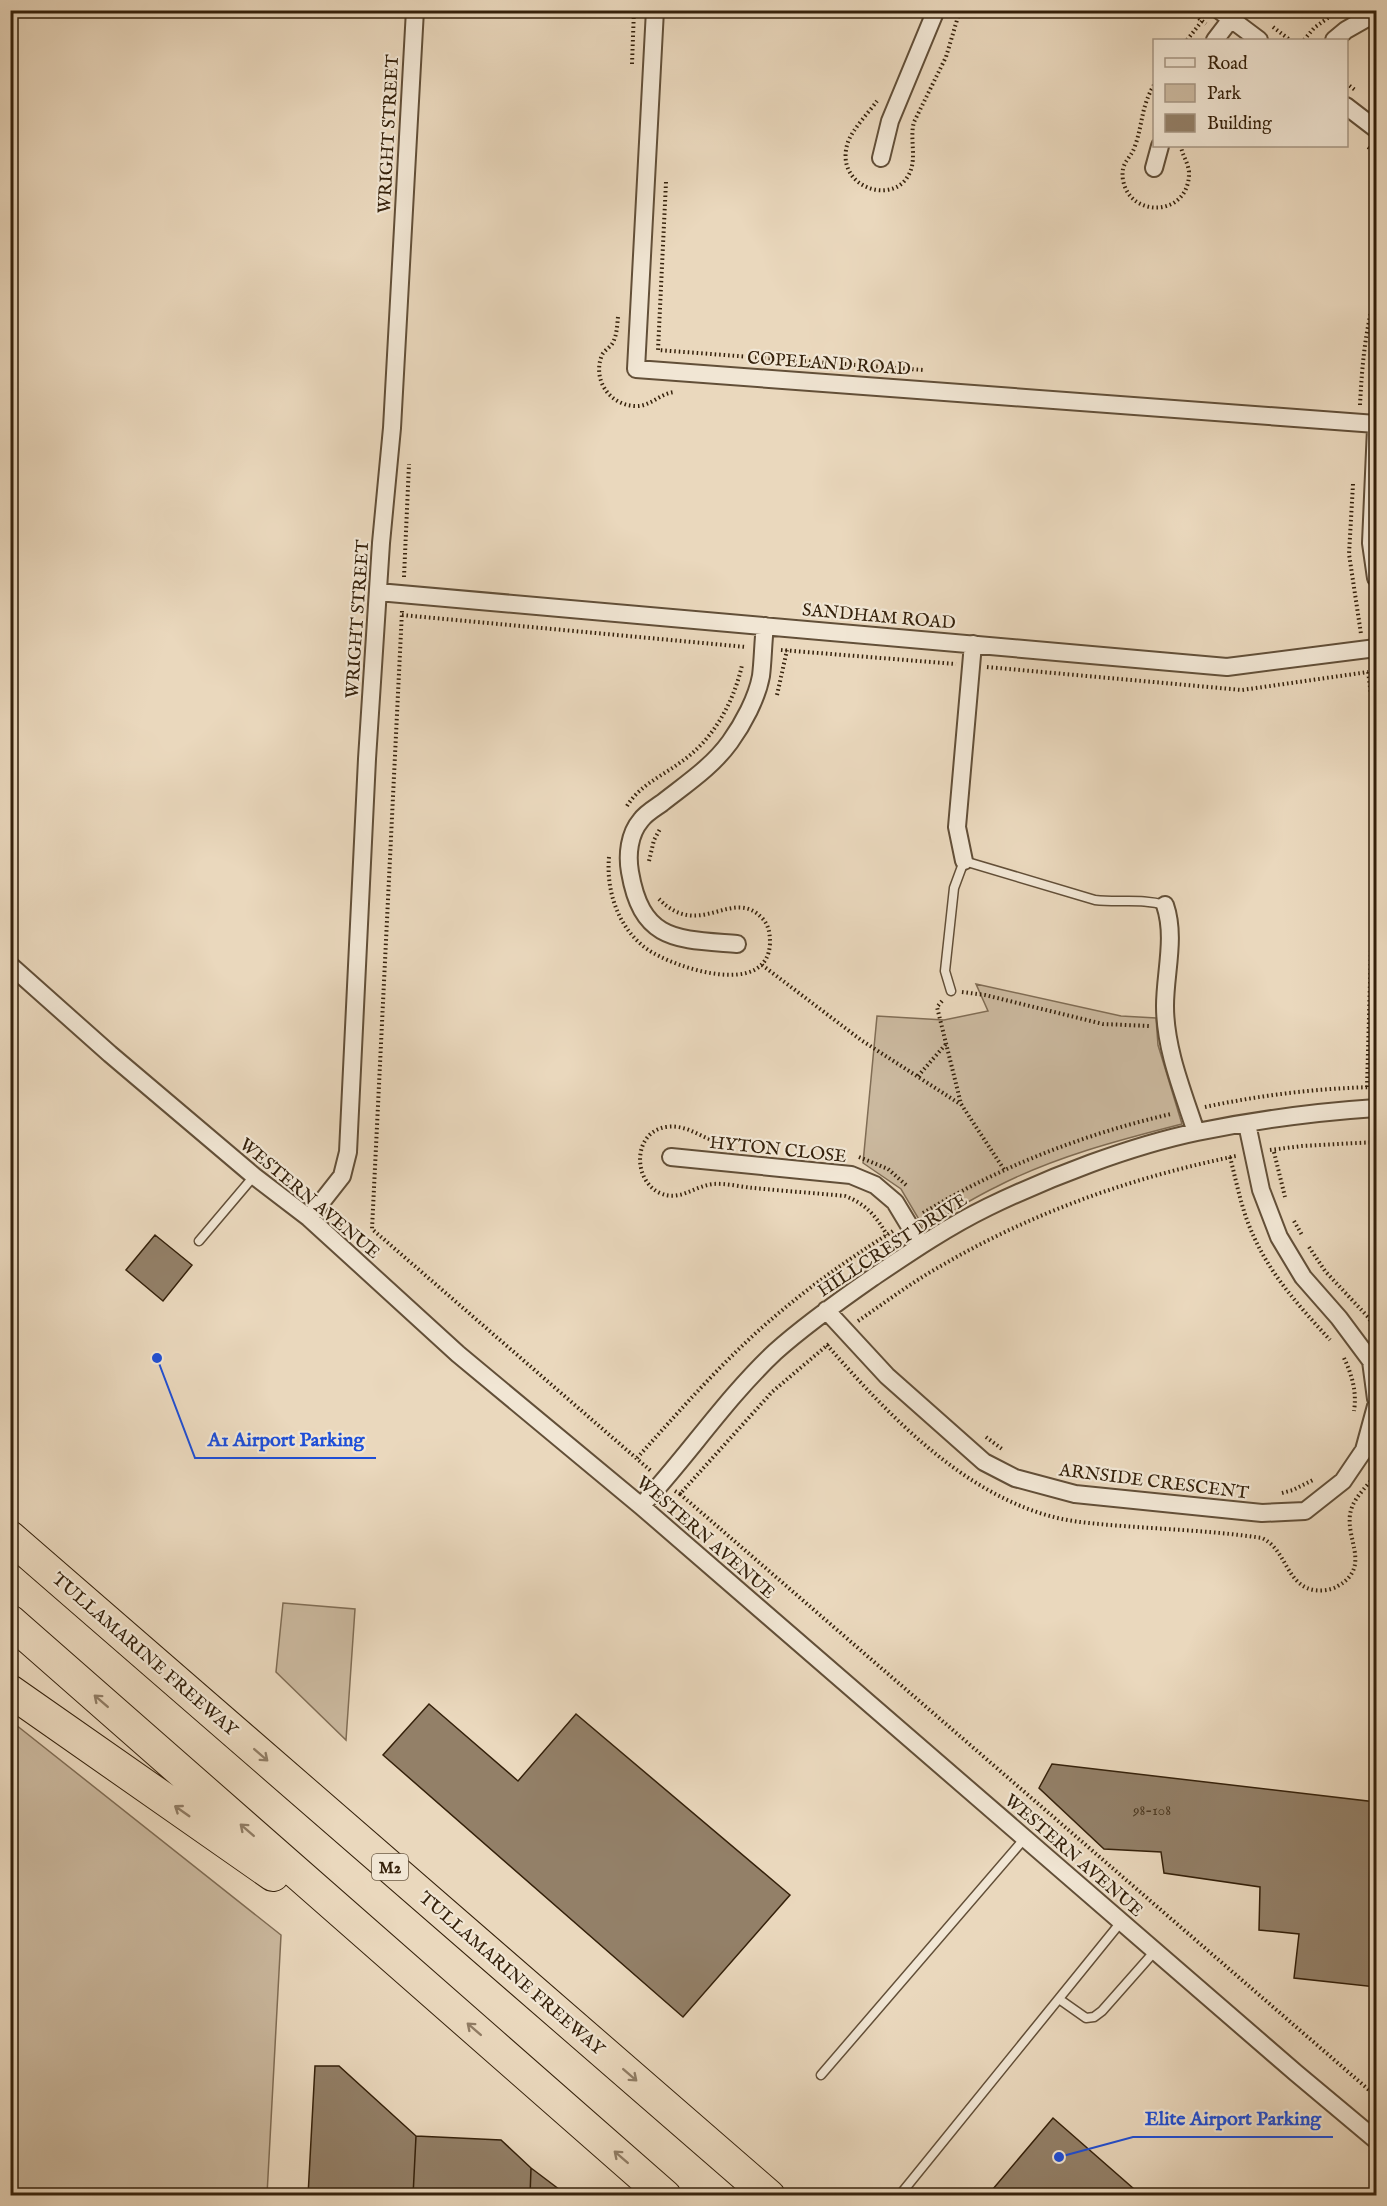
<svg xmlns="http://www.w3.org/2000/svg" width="1387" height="2206" viewBox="0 0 1387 2206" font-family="'IM FELL English',serif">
	<rect width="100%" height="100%" fill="#ead8bd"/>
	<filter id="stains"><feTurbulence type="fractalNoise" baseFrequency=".00333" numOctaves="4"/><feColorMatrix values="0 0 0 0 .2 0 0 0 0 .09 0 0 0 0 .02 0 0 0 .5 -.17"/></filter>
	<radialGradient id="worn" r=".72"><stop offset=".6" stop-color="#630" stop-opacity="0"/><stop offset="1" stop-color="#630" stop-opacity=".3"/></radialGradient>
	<path fill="#cbb99f" stroke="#806d55" stroke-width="1.5" d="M976 984 1121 1016 1156 1018 1158 1045 1182 1124C1119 1140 1054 1157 996 1187 971 1199 948 1214 924 1228L901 1189 863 1163 877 1016 944 1020 988 1011Z
		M283 1603 355 1609 346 1740 276 1672Z
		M11 1721 281 1935 267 2195H11Z"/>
	<path fill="#938068" stroke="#35210b" stroke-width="1.5" d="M155 1235 192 1265 163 1301 126 1270Z
		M429 1704 518 1781 576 1714 790 1895 683 2017 383 1755Z
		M1052 1764 1376 1802V1987L1294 1978 1299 1934 1259 1930 1260 1887 1164 1873 1161 1852 1104 1849 1039 1788Z
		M315 2066H339L416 2136 413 2196H308Z
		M1053 2118 1142 2196H987Z
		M416 2136 501 2140 531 2168 530 2196H413Z
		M531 2168 568 2196H530Z"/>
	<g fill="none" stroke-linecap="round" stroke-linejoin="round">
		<defs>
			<path id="lane" d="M951 991 945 971 954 888 964 861 1095 900C1119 903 1142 898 1165 905
				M199 1241 254 1176
				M1059 1999 1086 2018 1094 2017 1102 2011 1155 1951
				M821 2075 1025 1838
				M899 2196 1121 1922"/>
			<path id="street" d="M655 10 636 369 1376 424
				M1219 10 1259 40
				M1215 40 1231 19
				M1334 40 1346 30 1376 13
				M1346 106 1376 129
				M881 158 890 121 936 10
				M1154 168 1160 146
				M1376 428 1371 543 1376 578
				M378 592 1227 667 1376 648
				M964 861 957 827 973 644
				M1165 905C1176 937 1165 973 1165 1006 1165 1049 1183 1092 1196 1132
				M737 944C677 939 642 942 630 872 627 855 629 834 641 820 646 813 655 808 662 803 686 784 712 767 730 742 743 724 757 698 761 676 763 660 763 642 765 626
				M10 965 110 1054 254 1176 309 1218 458 1354 641 1506 1296 2073 1376 2140
				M1247 1124 1261 1190 1279 1237 1303 1277 1339 1318 1371 1361 1376 1399
				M671 1157 851 1175 875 1185 895 1202 921 1245
				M309 1218 342 1176 348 1152 367 759 381 543 392 428 415 10
				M826 1310 887 1376 984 1462 1015 1478 1075 1494 1262 1513 1305 1511 1343 1481 1364 1450 1376 1406
				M641 1506C687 1457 725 1399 775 1352 805 1325 839 1301 872 1278 909 1253 947 1227 988 1207 1050 1177 1130 1146 1197 1132 1256 1120 1316 1112 1376 1108"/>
			<path id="highway" d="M10 1537 769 2196
				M10 1621 665 2196
				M10 1691 273 1875"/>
		</defs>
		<use href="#lane" stroke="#624f38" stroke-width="11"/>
		<use href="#street" stroke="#624f38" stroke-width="20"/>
		<use href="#highway" stroke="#35210b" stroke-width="34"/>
		<path stroke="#35210b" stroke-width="4" stroke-dasharray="1.5 3" stroke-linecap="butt" d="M1188 10 1206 24
			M1273 27 1290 40
			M1187 40 1202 21
			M1304 40 1314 28 1332 15
			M632 64 634 10
			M1346 83 1355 90
			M1154 85C1141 107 1143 123 1135 146 1131 159 1120 162 1123 180 1130 219 1190 217 1189 172 1188 162 1182 155 1181 146
			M877 101C869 112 852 130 848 142 833 186 891 206 908 176 918 160 909 139 914 122L946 57 960 10
			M1368 147 1376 153
			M666 182 658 350 923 370
			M618 317C617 326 617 336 612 344 609 348 604 351 602 355 592 379 609 405 635 406 650 407 659 394 674 392
			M1360 405C1362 366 1365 330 1376 293
			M1353 484 1349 554 1361 634
			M404 577 409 464
			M402 611 372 1229 651 1471
			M402 615 746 647
			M781 650 956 664
			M987 667 1242 690 1368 672
			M777 695 787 650
			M627 806C640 785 662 776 681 762 713 740 734 702 742 665
			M609 857C606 891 618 928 647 949 674 968 768 999 770 943 770 934 769 925 762 918 732 886 700 941 659 899
			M649 861 654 840 660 829
			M762 965 861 1040 960 1104
			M962 992 985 995 1103 1024 1149 1026
			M942 1001 937 1007 961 1104 1005 1171
			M918 1076 946 1044
			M1367 1087 1376 773V735L1368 671
			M1205 1107C1261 1095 1319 1088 1376 1087
			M718 1142C699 1137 687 1124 666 1127 633 1132 632 1180 660 1193 680 1202 694 1186 713 1184 726 1183 741 1187 754 1188 784 1191 815 1193 845 1196 866 1204 876 1216 887 1235
			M1270 1150 1302 1146 1376 1142
			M1274 1152 1285 1197
			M859 1157 888 1169 906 1185
			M1230 1157C1237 1184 1242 1212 1254 1237 1272 1277 1301 1308 1330 1340
			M923 1213C999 1167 1084 1134 1171 1114
			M1294 1221 1302 1235
			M1309 1247 1325 1271 1368 1317 1376 1330
			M858 1321C887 1301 915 1280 946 1263 1036 1211 1134 1177 1236 1156
			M827 1345C892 1419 976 1509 1080 1522 1140 1529 1202 1529 1262 1538 1285 1549 1285 1578 1307 1588 1316 1592 1330 1591 1338 1586 1374 1565 1341 1536 1352 1507 1356 1496 1369 1484 1376 1474
			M1344 1358C1352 1375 1357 1392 1354 1411
			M986 1437 1002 1449
			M637 1458C676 1415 714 1371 757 1332 799 1294 845 1261 893 1231
			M675 1491 680 1494 772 1392 831 1342
			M1282 1493 1293 1490 1313 1480
			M680 1494 1376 2096"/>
		<use href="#lane" stroke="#f1e6d4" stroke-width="8"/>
		<use href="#street" stroke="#f1e6d4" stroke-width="16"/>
		<use href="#highway" stroke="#ead8bd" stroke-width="32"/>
	</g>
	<defs><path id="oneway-shaft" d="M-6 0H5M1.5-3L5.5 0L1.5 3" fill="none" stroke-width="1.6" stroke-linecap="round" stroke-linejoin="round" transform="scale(1.5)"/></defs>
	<g stroke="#907c64">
		<use href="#oneway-shaft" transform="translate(101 1701) rotate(-139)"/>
		<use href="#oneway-shaft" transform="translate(261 1755) rotate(41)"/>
		<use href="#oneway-shaft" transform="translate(182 1811) rotate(-145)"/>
		<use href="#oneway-shaft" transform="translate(247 1830) rotate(-139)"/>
		<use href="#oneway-shaft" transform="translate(474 2029) rotate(-139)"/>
		<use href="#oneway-shaft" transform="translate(630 2075) rotate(41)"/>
		<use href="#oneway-shaft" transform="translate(621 2157) rotate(-139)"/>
	</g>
	<g text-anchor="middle" stroke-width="4.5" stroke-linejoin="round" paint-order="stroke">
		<g font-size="15" fill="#4c3922">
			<text x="1152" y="1815">98-108</text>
		</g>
		<rect fill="#f1e6d4" stroke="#6d5c47" stroke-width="1.5" x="372" y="1854" width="36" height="26" rx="4.5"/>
		<g font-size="16" font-weight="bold" fill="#35210b">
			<text x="390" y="1873">M2</text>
		</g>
		<g font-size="18" fill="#35210b" stroke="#f1e6d4">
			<text transform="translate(388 134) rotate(-87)" y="6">WRIGHT STREET</text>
			<text transform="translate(829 363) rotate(4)" y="6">COPELAND ROAD</text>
			<text transform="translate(879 616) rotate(5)" y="6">SANDHAM ROAD</text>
			<text transform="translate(357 619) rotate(-86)" y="6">WRIGHT STREET</text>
			<text transform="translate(778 1149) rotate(6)" y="6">HYTON CLOSE</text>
			<text transform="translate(310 1198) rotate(40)" y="6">WESTERN AVENUE</text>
			<text transform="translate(892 1245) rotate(-33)" y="6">HILLCREST DRIVE</text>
			<text transform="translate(1154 1481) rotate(7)" y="6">ARNSIDE CRESCENT</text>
			<text transform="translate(706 1537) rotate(41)" y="6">WESTERN AVENUE</text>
			<text transform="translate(145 1654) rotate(41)" y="6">TULLAMARINE FREEWAY</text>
			<text transform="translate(1074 1855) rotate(41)" y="6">WESTERN AVENUE</text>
			<text transform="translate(512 1973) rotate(41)" y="6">TULLAMARINE FREEWAY</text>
		</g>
	</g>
	<path fill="none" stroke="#1d4ed8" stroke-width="2" d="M157 1358L195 1458H376M1059 2157L1133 2137H1333"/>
	<g fill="#1d4ed8" stroke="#f1e6d4" stroke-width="2">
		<circle cx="157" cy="1358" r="6"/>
		<circle cx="1059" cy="2157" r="6"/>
	</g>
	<g font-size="20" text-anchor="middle" font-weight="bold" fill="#1d4ed8" stroke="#f1e6d4" stroke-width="4.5" stroke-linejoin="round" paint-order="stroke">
		<text x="286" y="1446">A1 Airport Parking</text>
		<text x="1233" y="2125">Elite Airport Parking</text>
	</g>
	<rect width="1387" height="2206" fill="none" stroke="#ead8bd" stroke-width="36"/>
	<rect x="12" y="12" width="1363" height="2182" fill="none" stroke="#35210b" stroke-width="3"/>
	<rect x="18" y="18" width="1351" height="2170" fill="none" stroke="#35210b" stroke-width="1.5"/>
	<rect x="1153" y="39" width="195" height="108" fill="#f1e6d4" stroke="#a69784" stroke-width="1.5"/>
	<rect x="1165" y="58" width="30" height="9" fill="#f1e6d4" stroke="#a69784" stroke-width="1.5"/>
	<text x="1207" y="69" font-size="18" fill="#35210b">Road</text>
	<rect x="1165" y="84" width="30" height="18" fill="#cbb99f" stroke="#a69784" stroke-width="1.5"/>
	<text x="1207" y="99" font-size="18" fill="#35210b">Park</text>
	<rect x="1165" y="114" width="30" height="18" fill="#938068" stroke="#a69784" stroke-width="1.5"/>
	<text x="1207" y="129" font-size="18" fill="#35210b">Building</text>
	<rect width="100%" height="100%" filter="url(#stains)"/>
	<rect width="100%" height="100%" fill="url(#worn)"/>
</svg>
